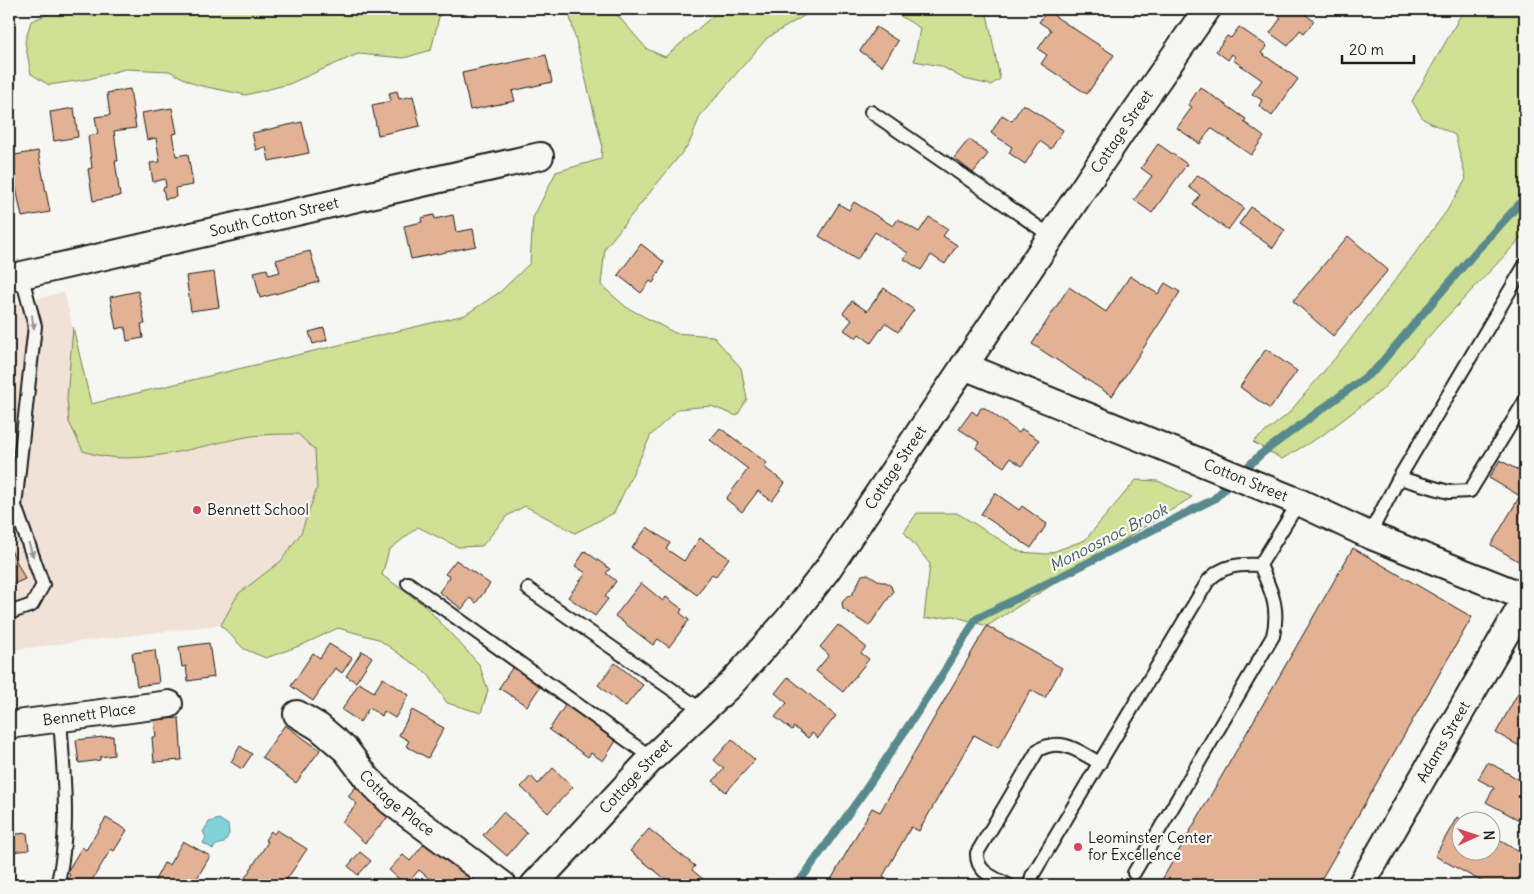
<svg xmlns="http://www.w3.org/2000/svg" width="1534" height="894" viewBox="0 0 1534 894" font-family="Delius,sans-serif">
	<rect width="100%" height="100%" fill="#f6f6f2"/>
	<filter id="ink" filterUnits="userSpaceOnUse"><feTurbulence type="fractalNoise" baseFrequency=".02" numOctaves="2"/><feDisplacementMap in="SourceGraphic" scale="10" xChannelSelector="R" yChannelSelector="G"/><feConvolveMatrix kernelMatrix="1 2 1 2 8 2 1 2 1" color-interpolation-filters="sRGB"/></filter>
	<g filter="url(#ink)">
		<path fill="#f0e2d6" d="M64 292 91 404 465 315 302 615 9 650V306Z"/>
		<path fill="#d0e094" stroke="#767e58" d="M62 9H441L431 50 404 58 358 54 289 84 246 95 197 85 169 71 125 69 89 79 49 85 31 74 25 42 31 21Z
			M568 9H612L647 49 665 57 721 9H880L807 14 767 38 700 116 689 144 605 248 601 285 626 307 675 333 713 336 741 368 747 399 737 416 711 406 678 409 651 435 614 513 575 533 525 506 507 516 482 546 458 547 418 527 389 550 382 575 424 605 479 664 488 690 481 713 447 703 428 674 378 639 338 628 302 645 266 658 244 649 221 625 238 594 281 561 301 533 317 488 315 450 298 434C283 434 267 434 252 436 198 445 136 470 83 451L69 422 67 398 73 327 91 404 465 315 500 292 530 263 533 218 556 172 601 159 602 144Z
			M889 9H986L1000 79 991 85 964 79 941 66 914 61 920 28Z
			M1461 9H1516L1525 19V234L1438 326 1382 390 1324 434 1282 459 1253 442 1288 414 1347 344 1446 212 1466 179 1455 135 1423 119 1412 101 1462 13Z
			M1136 480 1158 481 1192 497 987 626 953 616 924 619 930 564 904 532 917 513H957L1020 552 1047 554 1085 540Z"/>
		<path fill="#82d3d9" stroke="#598a8d" d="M219 819 228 825 229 834 224 843 216 845 213 849 203 843 206 837 203 832 209 822Z"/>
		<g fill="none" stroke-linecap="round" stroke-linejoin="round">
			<path stroke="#598a8d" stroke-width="8" d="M797 885 864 792 937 683 976 619 1214 499 1261 454 1375 370 1478 249 1525 198"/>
		</g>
		<path fill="#e3b295" stroke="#1c1c1c" d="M1269 9H1304L1302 12 1314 21 1304 33 1300 30 1288 46 1270 33 1281 18Z
			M1047 11 1114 55 1087 94 1041 64 1047 55 1038 49 1051 30 1039 22Z
			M876 27 898 41 882 66 860 51Z
			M1239 27 1267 46 1261 53 1298 79 1272 116 1259 106 1262 100 1252 94 1262 80 1233 60 1235 57 1232 54 1228 60 1216 51 1227 36 1231 38Z
			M546 55 552 82 512 91 515 101 470 110 462 73Z
			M1200 87 1246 119 1244 122 1264 137 1251 155 1211 128 1200 144 1177 128 1192 107 1188 105Z
			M130 89 136 128 114 131 118 161H115L120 196 93 201 88 169 92 168 88 136 98 134 95 117 110 115 107 93Z
			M397 91 399 99 413 96 420 126 378 135 372 105 391 101 389 93Z
			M1023 104 1063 130 1051 149 1040 141 1025 164 1009 153 1012 147 991 133 1002 115 1012 121Z
			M74 108 78 137 54 141 50 112Z
			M172 108 177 133 172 134 176 156 188 154 193 185 175 188 176 197 165 199 163 188 166 187 165 179 153 182 150 163 160 162 156 138 147 140 142 113Z
			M302 122 309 153 269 161 266 147 256 150 252 133Z
			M969 139 988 154 973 173 954 158Z
			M1158 144 1187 164 1152 213 1134 200 1152 176 1141 168Z
			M38 151 50 212 22 217 15 183 9 184V156Z
			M1198 175 1244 208 1228 230 1193 205 1200 195 1189 187Z
			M854 202 893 226 898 219 919 232 929 217 948 229 943 236 957 245 945 264 931 255 921 270 904 259 908 253 875 232 857 260 819 236 839 204 849 210Z
			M1251 207 1285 230 1273 248 1239 224Z
			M434 215 435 219 453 215 456 232 473 229 476 246 411 259 404 226 422 222 421 218Z
			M1348 236 1388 270 1333 336 1293 301Z
			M641 244 664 262 653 283 650 281 641 293 618 275Z
			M310 251 319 282 260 298 254 272 267 269 269 275 280 272 276 260Z
			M214 272 219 307 191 311 186 276Z
			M1130 276 1158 294 1165 283 1180 292 1112 396 1032 344 1069 287 1106 312Z
			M884 288 914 310 898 332 885 323 871 343 859 334 856 338 844 330 852 320 843 313 852 301 867 311Z
			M138 291 145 324H141L143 338 127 341 125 327 116 329 110 297Z
			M324 328 327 340 313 344 309 332Z
			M1266 349 1297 371 1270 409 1240 387Z
			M981 408H985L1019 433 1022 429 1039 440 1022 466 1010 458 1004 467 976 448 979 442 959 429 972 411 977 415Z
			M720 428 767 463 764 467 785 483 772 501 758 491 742 512 726 499 748 469 710 440Z
			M1500 460 1525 474V565L1491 545 1520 496 1489 478Z
			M995 493 1019 510 1022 506 1047 524 1031 548 981 514Z
			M647 527 670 543 666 549 684 561 700 538 729 558 716 576 712 574 697 595 632 548Z
			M9 546 25 579 9 586Z
			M1353 548 1472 617 1318 885H1159Z
			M585 551 610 569 606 573 616 581 605 597 608 599 595 616 568 597 586 573 575 566Z
			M456 560 490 584 476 603 470 598 462 609 439 592 450 577 445 574Z
			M868 574 881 582H886L891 586 893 592 869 626 843 609 842 603 847 596 852 595 862 575Z
			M641 583 663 601 666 597 682 609 680 613 689 620 669 647 658 639 653 645 615 616Z
			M838 625 866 647 861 653 869 659 843 692 816 671 829 655 820 647Z
			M987 626 1062 668 1045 698 1031 690 998 748 974 735 919 831 911 827 883 876 899 885H828L872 808 880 812Z
			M209 643 214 677 188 681 186 666 182 667 179 647Z
			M329 644 352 658 342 673 335 668 313 701 291 686 313 653 320 658Z
			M155 650 159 683 137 686 132 653Z
			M362 651 372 657 356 682 346 676Z
			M615 663 643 685 625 707 598 685Z
			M514 665 542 684 527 706 499 688Z
			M788 677 836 716 818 738 812 733 808 738 794 727 792 730 775 717 787 703 775 693Z
			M383 678 409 695 395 718 384 711 382 716 369 708 360 722 342 710 359 683 374 692Z
			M1518 693 1525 697V749L1496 733Z
			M566 704 618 738 603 761 591 753 588 757 549 730Z
			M412 710 444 728 428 758 406 746 409 741 399 735Z
			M179 718 182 760 154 762 152 737H156L154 720Z
			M285 725 320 750 296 783 262 757Z
			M113 736 114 755 100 757V760L79 763 76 740Z
			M732 739 755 760 726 792 713 781 724 769 714 760Z
			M240 746 252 754 242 769 231 762Z
			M1488 762 1525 783V814L1521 821 1486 802 1494 788 1478 779Z
			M553 768 573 787 548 813 521 787 531 776 538 784Z
			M360 782 393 811 365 843 342 822 357 804 348 796Z
			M503 812 527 833 507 856 483 835Z
			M1457 817 1465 822H1462V852H1492V836L1525 855V867L1515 885H1488L1435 856Z
			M106 818 127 830 114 851 111 849 89 885H79L68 879 70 875 67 872 82 847 86 850Z
			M649 829 695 866 692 870 703 879 698 885H673L630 851Z
			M277 830 307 849 283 885H255L245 878 268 842 265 840 271 831 274 834Z
			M27 833 29 850 10 852 12 877H9V835Z
			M429 838 477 880 472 885H437L419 870 406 885 389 870 403 855 410 861Z
			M183 841 210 856 193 885H157L154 882 164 863 169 865Z
			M360 852 371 861 358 875 348 866Z"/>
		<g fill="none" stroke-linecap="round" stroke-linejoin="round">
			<defs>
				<path id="service" d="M871 112 1051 236
					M1399 478 1449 492 1470 491 1525 401
					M1369 535 1399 478 1525 265
					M408 583 652 758
					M528 589 703 711
					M9 613 32 605 43 585 15 506 35 326 21 274
					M1134 873 1273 636C1280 607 1271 591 1260 565L1299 502
					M57 885C71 834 63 770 60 717
					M1008 885C993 877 976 872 977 853L1038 750C1063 737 1077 751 1100 763
					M1030 885 1032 876 1208 581C1222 565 1239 564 1260 565"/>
				<g id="minor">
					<path id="s1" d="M9 278 540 156"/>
					<path id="s2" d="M964 366 1299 502 1369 535 1525 597"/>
					<path id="s3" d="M297 714 319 727 346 750 367 778 390 801 503 885"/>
					<path id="s4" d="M9 725 169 704"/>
					<path id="s5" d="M534 885 652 758 730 685 788 620 827 570 1126 125 1207 9"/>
					<path id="s6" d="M1361 885 1525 600"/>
				</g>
			</defs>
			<use href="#service" stroke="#1c1c1c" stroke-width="16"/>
			<use href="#minor" stroke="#1c1c1c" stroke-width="30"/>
			<use href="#service" stroke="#f6f6f2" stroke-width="12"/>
			<use href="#minor" stroke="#f6f6f2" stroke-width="26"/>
		</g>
		<defs><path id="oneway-solid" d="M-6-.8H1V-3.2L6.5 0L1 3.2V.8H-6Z" transform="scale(1.25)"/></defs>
		<g fill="#949492">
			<use href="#oneway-solid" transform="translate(33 322) rotate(81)"/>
			<use href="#oneway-solid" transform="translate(31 550) rotate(70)"/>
		</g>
	</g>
	<g fill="#d1495b" stroke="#f6f6f2" stroke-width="2">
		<circle cx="197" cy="510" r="5"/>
		<circle cx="1078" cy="847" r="5"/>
	</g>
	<g text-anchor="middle" stroke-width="4.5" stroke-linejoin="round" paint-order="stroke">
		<g font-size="15" fill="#1c1c1c" stroke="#f6f6f2">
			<text dy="5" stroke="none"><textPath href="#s5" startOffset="959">Cottage Street</textPath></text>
			<text dy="5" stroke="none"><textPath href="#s1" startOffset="272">South Cotton Street</textPath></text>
			<text dy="5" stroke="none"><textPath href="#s5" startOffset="554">Cottage Street</textPath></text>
			<text dy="5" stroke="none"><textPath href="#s2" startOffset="304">Cotton Street</textPath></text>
			<text dy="5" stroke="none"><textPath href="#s4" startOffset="81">Bennett Place</textPath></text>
			<text dy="5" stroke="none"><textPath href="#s6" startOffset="165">Adams Street</textPath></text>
			<text dy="5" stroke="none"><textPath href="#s5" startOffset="149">Cottage Street</textPath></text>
			<text dy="5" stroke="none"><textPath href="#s3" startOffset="135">Cottage Place</textPath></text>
		</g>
		<g font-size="15" fill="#1c1c1c" stroke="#f6f6f2" text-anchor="start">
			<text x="207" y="515">Bennett School</text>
			<text x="1088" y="843">Leominster Center<tspan x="1088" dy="17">for Excellence</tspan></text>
		</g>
		<g font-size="16" font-style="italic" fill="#405c5e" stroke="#f6f6f2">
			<text transform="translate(1108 537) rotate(-27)" y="6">Monoosnoc Brook</text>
		</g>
	</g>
	<rect width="1534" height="894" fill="none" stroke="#f6f6f2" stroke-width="30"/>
	<rect x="15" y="15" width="1504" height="864" fill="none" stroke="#1c1c1c" stroke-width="2" filter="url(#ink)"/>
	<g transform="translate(1476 836) rotate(87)"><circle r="24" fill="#f6f6f2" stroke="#9f9f9c"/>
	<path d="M0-4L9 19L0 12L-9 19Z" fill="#d1495b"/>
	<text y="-8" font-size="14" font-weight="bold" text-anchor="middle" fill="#1c1c1c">N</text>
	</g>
	<path d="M1342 55v8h72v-8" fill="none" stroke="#1c1c1c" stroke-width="2.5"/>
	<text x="1349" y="55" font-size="15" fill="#1c1c1c" stroke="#f6f6f2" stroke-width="4" paint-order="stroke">20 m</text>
</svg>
